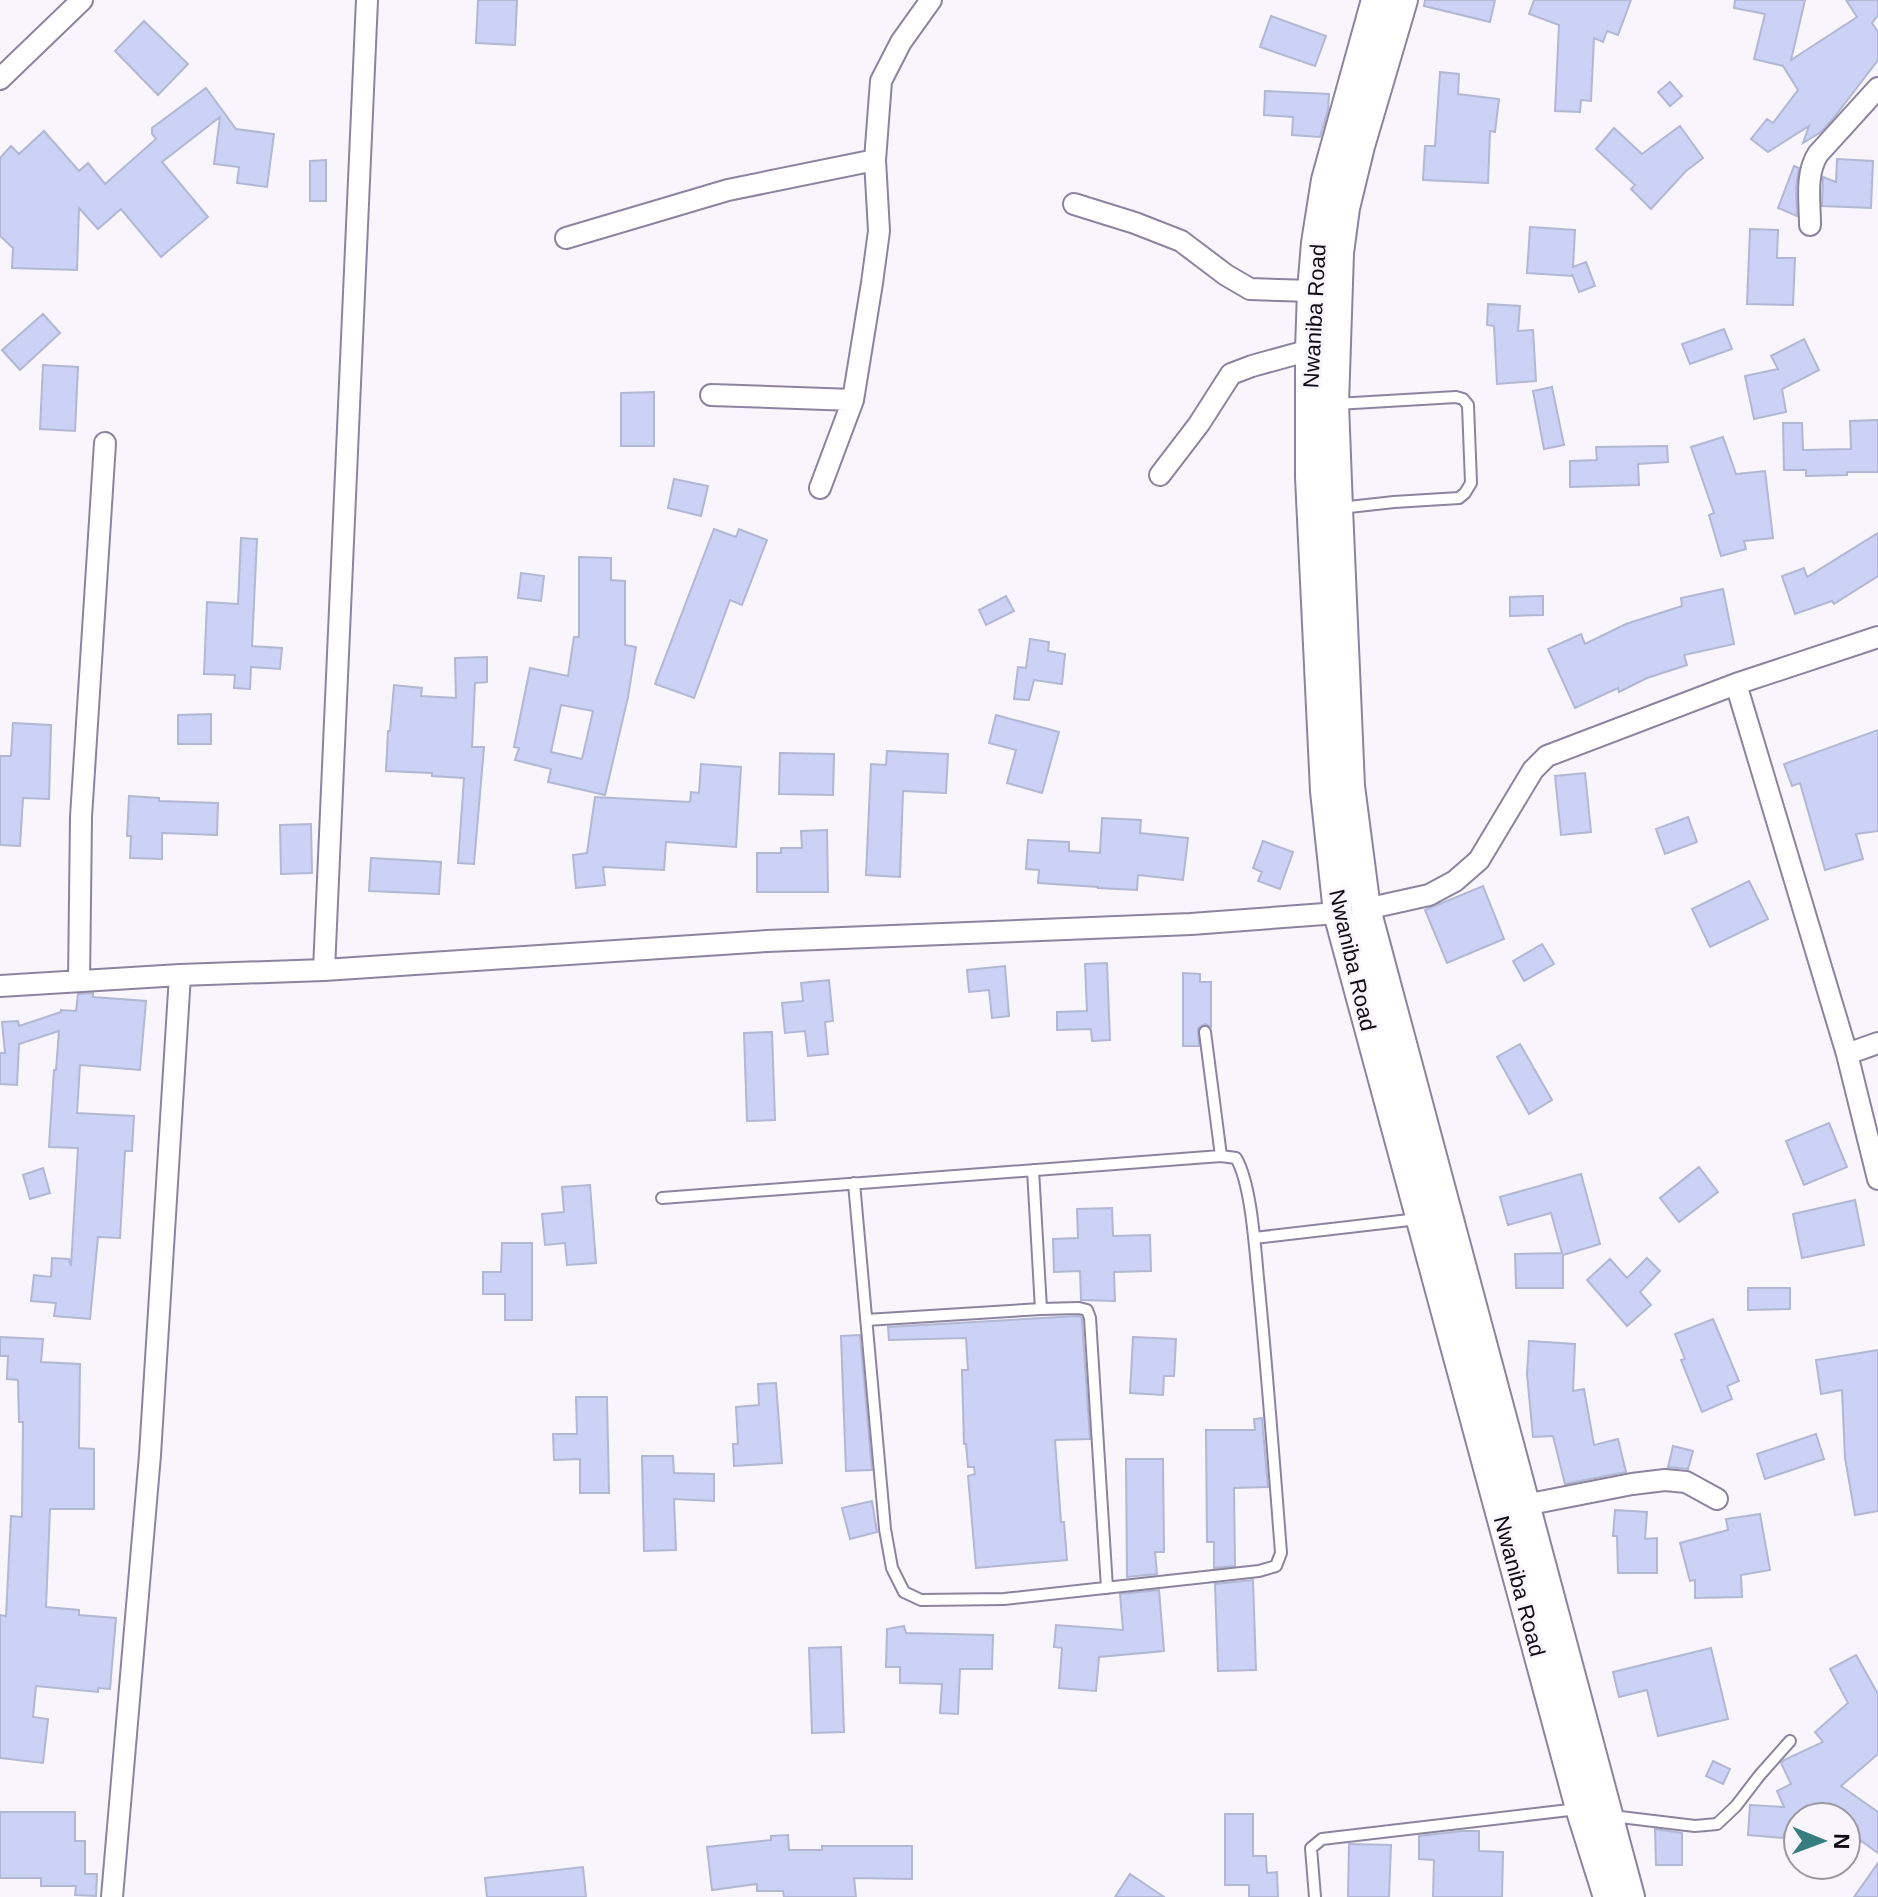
<svg xmlns="http://www.w3.org/2000/svg" width="1878" height="1897" viewBox="0 0 1878 1897" font-family="Helvetica,sans-serif">
	<rect width="100%" height="100%" fill="#f8f6fc"/>
	<path fill="#ccd2f6" stroke="#b2b7d3" stroke-width="2" fill-rule="evenodd" d="M478 0H517L515 45 476 43Z
		M1425 0H1495L1490 22 1424 6Z
		M1534 0H1631L1618 35 1607 31 1603 42 1594 38 1591 101 1581 100 1580 112 1555 111 1559 25 1529 14Z
		M1735 0H1805L1791 60 1857 17 1846 0H1878V15L1872 23 1878 32V60L1832 120 1821 132 1803 143 1809 126 1768 152 1751 139 1767 119 1773 123 1798 90 1783 66 1754 59 1765 14 1734 8Z
		M1271 16 1326 36 1315 66 1260 47Z
		M144 21 188 64 158 95 115 51Z
		M1440 72 1459 74 1458 94 1499 99 1495 132 1490 131 1488 183 1423 180 1425 146H1435Z
		M1670 82 1682 96 1670 106 1658 92Z
		M206 88 236 129 274 134 267 187 237 183 239 167 214 164 220 117 162 162 208 217 161 257 121 209 98 229 79 208 77 270 12 268 13 248 0 236V158L11 146 19 154 44 131 79 171 88 163 105 184 156 139 152 134V128Z
		M1265 91 1329 94 1328 110 1320 137 1292 135 1293 117 1264 115Z
		M1680 126 1703 158 1686 171 1651 209 1631 189 1635 185 1596 149 1614 128 1642 154Z
		M1837 159 1873 161 1871 208 1822 206 1823 177 1836 182Z
		M326 160V201H310V161Z
		M1794 166 1799 168 1796 188 1797 216 1778 208Z
		M1530 227 1575 230 1573 267 1586 262 1595 286 1579 292 1572 274V276L1527 273Z
		M1750 229 1778 230 1777 258H1795L1793 305 1747 304Z
		M1488 304 1520 306 1518 331 1533 330 1536 381 1497 384 1494 326 1487 325Z
		M43 314 60 333 20 370 2 350Z
		M1724 329 1732 349 1690 364 1682 344Z
		M1804 339 1819 370 1782 389 1786 412 1754 419 1745 376 1778 369 1771 356Z
		M43 365 78 367 75 431 40 429Z
		M1552 387 1564 445 1544 449 1533 391Z
		M654 392V446H621V393Z
		M1878 420V472H1847V475L1806 476V470H1784L1783 423H1802L1803 450 1851 449 1850 421Z
		M1723 437 1736 474 1765 471 1773 538 1744 541 1746 549 1721 556 1709 515 1714 513 1691 447Z
		M1667 446 1668 462 1638 464 1639 485 1570 487V461L1597 460 1596 447Z
		M674 479 708 486 701 516 668 508Z
		M714 529 736 537 739 529 767 540 742 605 730 600 694 698 655 684Z
		M1878 533V576L1834 604 1832 601 1795 614 1782 576 1804 568 1807 577Z
		M241 538 257 539 252 646 282 648 280 669 251 667 250 689 234 688 235 675 204 674 207 602 238 604Z
		M579 557 611 558V580L625 581V645L636 647 628 697 605 795 548 782 551 769 515 760 519 748 514 747 530 668 568 676 574 637H579ZM561 705 593 711 582 759 551 752Z
		M521 573 544 576 541 601 518 598Z
		M1723 589 1734 644 1684 655 1687 665 1647 678 1619 692 1618 688 1575 708 1548 649 1581 634 1585 644 1626 624 1682 606 1681 598Z
		M1006 596 1014 611 986 625 979 610Z
		M1543 596V615L1510 616V597Z
		M1030 639 1049 642 1048 651 1065 654 1062 684 1034 680 1029 700 1014 699 1018 667 1026 668Z
		M487 657V682L475 683 472 747H484L474 864 458 863 464 778 432 776V773L386 771 388 731H390L394 685 422 688 421 696 456 698 455 658Z
		M211 714V744H178V715Z
		M996 715 1059 732 1042 793 1007 783 1016 750 989 743Z
		M13 723 51 725 49 799 23 798 20 846 0 845V756H11Z
		M1878 730V831L1856 834 1863 859 1825 870 1800 783 1792 786 1784 764Z
		M887 751 948 754 946 793 903 791 900 877 866 875 871 764 886 765Z
		M780 753 834 754 833 795 779 794Z
		M701 764 741 767 736 847 666 842 664 870 603 867 605 885 576 888 573 855 587 853 595 797 690 802 691 792 699 793Z
		M1585 773 1591 832 1561 835 1555 776Z
		M129 796 159 798V801L218 803 217 835 162 833V859L130 858 131 836H127Z
		M1688 817 1697 842 1665 854 1656 829Z
		M1102 818 1141 820 1140 833 1188 838 1183 880 1138 875 1137 890 1098 888V887L1038 883 1039 870 1026 869 1028 840 1069 842V851L1100 853Z
		M311 824 312 873 281 874 280 825Z
		M827 830 828 892H757V853H781V848H802L801 831Z
		M1263 841 1293 852 1280 889 1258 881 1262 872 1253 868Z
		M371 858 441 862 439 894 369 891Z
		M1749 881 1768 919 1710 947 1692 909Z
		M1483 886 1504 939 1447 963 1425 910Z
		M1542 944 1554 964 1524 981 1513 961Z
		M1107 963 1110 1040 1092 1041 1091 1029 1057 1030V1012L1087 1011 1085 964Z
		M1005 966 1009 1016 992 1018 989 990 969 992 967 970Z
		M1183 973 1200 974V982H1211V1027L1205 1024 1198 1028 1199 1046H1183Z
		M829 980 833 1021 825 1022 828 1054 808 1056 805 1031 785 1033 782 1003 803 1001 801 983Z
		M93 993V997L146 1001 140 1070 80 1065 77 1113 134 1116 132 1151H125L120 1238 98 1237 90 1319 54 1316 56 1303 31 1301 34 1275 51 1277 52 1258 69 1259 71 1266 78 1148 49 1147 54 1070H56L59 1031 19 1044 17 1085 0 1084V1053H5L2 1022 18 1021 19 1026 61 1012V1010L76 1011 78 994Z
		M772 1032 775 1120 747 1121 744 1033Z
		M1520 1044 1552 1100 1529 1114 1497 1057Z
		M1829 1123 1847 1167 1804 1185 1786 1141Z
		M1699 1167 1718 1192 1679 1222 1660 1198Z
		M43 1168 50 1193 30 1199 23 1175Z
		M1581 1174 1600 1244 1563 1255V1288H1516L1515 1254 1562 1253 1551 1213 1508 1225 1500 1197Z
		M590 1185 596 1263 567 1265 565 1243 545 1245 542 1214 564 1212 562 1187Z
		M1855 1200 1864 1245 1802 1258 1793 1214Z
		M1112 1208 1113 1236 1150 1235 1151 1271 1114 1272 1115 1301 1081 1300 1080 1271 1054 1272 1053 1239 1078 1238 1077 1209Z
		M502 1243H532V1320H505V1294H483V1272H501Z
		M1647 1258 1660 1271 1640 1292 1651 1305 1627 1326 1587 1280 1610 1259 1627 1278Z
		M1748 1288H1790V1309L1748 1310Z
		M1078 1316 1081 1317 1082 1320 1090 1439 1055 1440 1061 1522H1064L1067 1560 976 1568 968 1476 975 1474 974 1467H968L966 1444H964L962 1370H968L966 1338 889 1340 888 1327Z
		M1713 1319 1739 1381 1727 1386 1732 1399 1702 1412 1681 1360 1685 1359 1675 1334Z
		M860 1335 872 1470 846 1471 841 1336Z
		M0 1337 43 1339 41 1362 80 1364 79 1448 94 1449V1509H50L46 1607 79 1610V1615L116 1618 110 1689 98 1688V1692L36 1686 33 1717 48 1719 43 1763 0 1758V1615L6 1616 11 1516 22 1517 23 1422H19L18 1380 7 1379 8 1356H0Z
		M1133 1337 1176 1339 1174 1376H1164L1163 1395 1130 1393Z
		M1529 1341 1575 1344 1573 1391 1584 1389 1594 1445 1618 1439 1626 1472 1565 1484 1553 1436 1533 1437 1527 1374Z
		M1878 1350V1511L1855 1515 1845 1458 1842 1390 1821 1394 1816 1360Z
		M776 1383 782 1463 734 1466 733 1444H738L736 1407 759 1405 758 1384Z
		M576 1397H607L609 1493H580V1459L554 1460 553 1434H577Z
		M1262 1418 1268 1487 1234 1488 1235 1566 1214 1568V1542H1207L1206 1430H1255L1254 1419Z
		M1816 1434 1824 1459 1765 1479 1757 1454Z
		M1673 1446 1693 1451 1688 1469 1668 1467Z
		M642 1456H673L674 1473 714 1474V1501L674 1499 676 1550 644 1551Z
		M1126 1459H1163L1164 1552H1155L1157 1574 1127 1577Z
		M872 1501 877 1532 850 1539 842 1508Z
		M1615 1510 1647 1512 1645 1539 1657 1538V1573H1618L1617 1536H1613Z
		M1760 1514 1770 1570 1741 1575 1742 1597 1695 1598V1580L1690 1581 1680 1543 1728 1530 1726 1519Z
		M1253 1580 1256 1670 1218 1671 1215 1584Z
		M1159 1590 1164 1651 1099 1657 1096 1691 1059 1688 1062 1648 1054 1647 1056 1625 1123 1630 1120 1594Z
		M904 1626 906 1633 993 1635 992 1669H960L958 1714 940 1713 942 1684 900 1683V1667H886L887 1629Z
		M841 1647 844 1732 812 1733 809 1648Z
		M1711 1648 1728 1719 1658 1736 1647 1690 1619 1697 1613 1672Z
		M1856 1655 1878 1694V1754L1841 1786 1878 1812V1853L1846 1830V1817H1798V1827L1784 1834 1783 1838 1748 1835 1750 1805 1784 1807 1777 1791 1791 1784 1781 1763 1784 1760 1823 1742 1815 1732 1848 1703 1830 1669Z
		M1713 1761 1730 1769 1723 1784 1706 1776Z
		M0 1812H75V1841H85V1874H97L96 1896 75 1895 76 1886H41V1878H0Z
		M1225 1814H1253V1856H1266L1267 1873 1277 1872 1278 1897H1249V1885H1225Z
		M1655 1829 1682 1833V1865H1656Z
		M1462 1831H1479V1851L1503 1852 1502 1897H1433L1434 1860 1419 1859V1836Z
		M788 1835 789 1850H822V1846H912V1879L854 1878 856 1897H784L783 1891H757V1884L712 1890 707 1847 771 1840V1836Z
		M1349 1844 1391 1845 1389 1897H1348Z
		M1878 1863V1897H1854Z
		M583 1867 586 1897H487L485 1878Z
		M1130 1874 1164 1897H1115Z"/>
	<g fill="none" stroke-linecap="round" stroke-linejoin="round">
		<defs>
			<path id="service" d="M1336 404 1456 397 1463 399 1468 405 1471 483 1465 493 1459 498 1394 502 1340 508
				M1033 1170 1041 1309
				M854 1183 885 1529 892 1568 904 1592 921 1600 1004 1599 1259 1571 1276 1566 1281 1553C1274 1461 1267 1369 1258 1278 1255 1247 1251 1183 1236 1158L1221 1156
				M662 1198 1221 1156 1205 1032
				M1254 1238 1418 1219
				M866 1320 1041 1309 1079 1308 1087 1310 1090 1318 1107 1588
				M1612 1816 1695 1826 1717 1824 1736 1806 1759 1776 1790 1741
				M1315 1897 1311 1848 1322 1839 1578 1809"/>
			<path id="minor" d="M0 79 82 0
				M1074 204 1135 223 1181 241 1226 275 1250 289 1312 291
				M1810 225C1810 202 1805 174 1818 154L1878 88
				M566 238 728 190 875 160
				M711 395 853 400
				M1160 475 1199 424 1231 374 1252 366 1310 350
				M820 488 853 400 872 283 879 231 875 160 881 81 901 42 931 0
				M1736 684 1847 1054 1878 1179
				M1366 909 1429 895 1455 881 1479 860 1533 770 1547 756 1736 684 1878 637
				M324 970 367 0
				M79 981 81 817 105 443
				M0 986 180 975 324 970 767 941 1191 924 1338 913
				M1847 1054 1878 1043
				M1525 1505 1632 1484 1665 1480 1686 1482 1717 1499
				M112 1897 150 1455 180 975"/>
			<path id="secondary" d="M1376 0 1326 180 1316 243 1312 291 1310 350V477L1325 791 1338 913 1580 1808 1608 1897
				M1403 0 1360 146 1345 208 1339 253 1334 404 1338 508 1350 786 1366 909 1630 1897"/>
		</defs>
		<use href="#service" stroke="#8c849f" stroke-width="14"/>
		<use href="#minor" stroke="#8c849f" stroke-width="24"/>
		<use href="#secondary" stroke="#8c849f" stroke-width="32"/>
		<use href="#service" stroke="#fff" stroke-width="10"/>
		<use href="#minor" stroke="#fff" stroke-width="20"/>
		<use href="#secondary" stroke="#fff" stroke-width="28"/>
	</g>
	<g text-anchor="middle" stroke-width="6" stroke-linejoin="round" paint-order="stroke">
		<g font-size="22" fill="#0f0c15" stroke="#f8f6fc">
			<text transform="translate(1314 316) rotate(-87)" y="8">Nwaniba Road</text>
			<text transform="translate(1353 960) rotate(77)" y="8">Nwaniba Road</text>
			<text transform="translate(1520 1586) rotate(75)" y="8">Nwaniba Road</text>
		</g>
	</g>
	<g transform="translate(1822 1841) rotate(91)"><circle r="38" fill="#f8f6fc" stroke="#9b98a0" stroke-width="2"/>
	<path d="M0-6L14 30L0 20L-14 30Z" fill="#357e7d"/>
	<text y="-12" font-size="22" font-weight="bold" text-anchor="middle" fill="#0f0c15">N</text>
	</g>
</svg>
